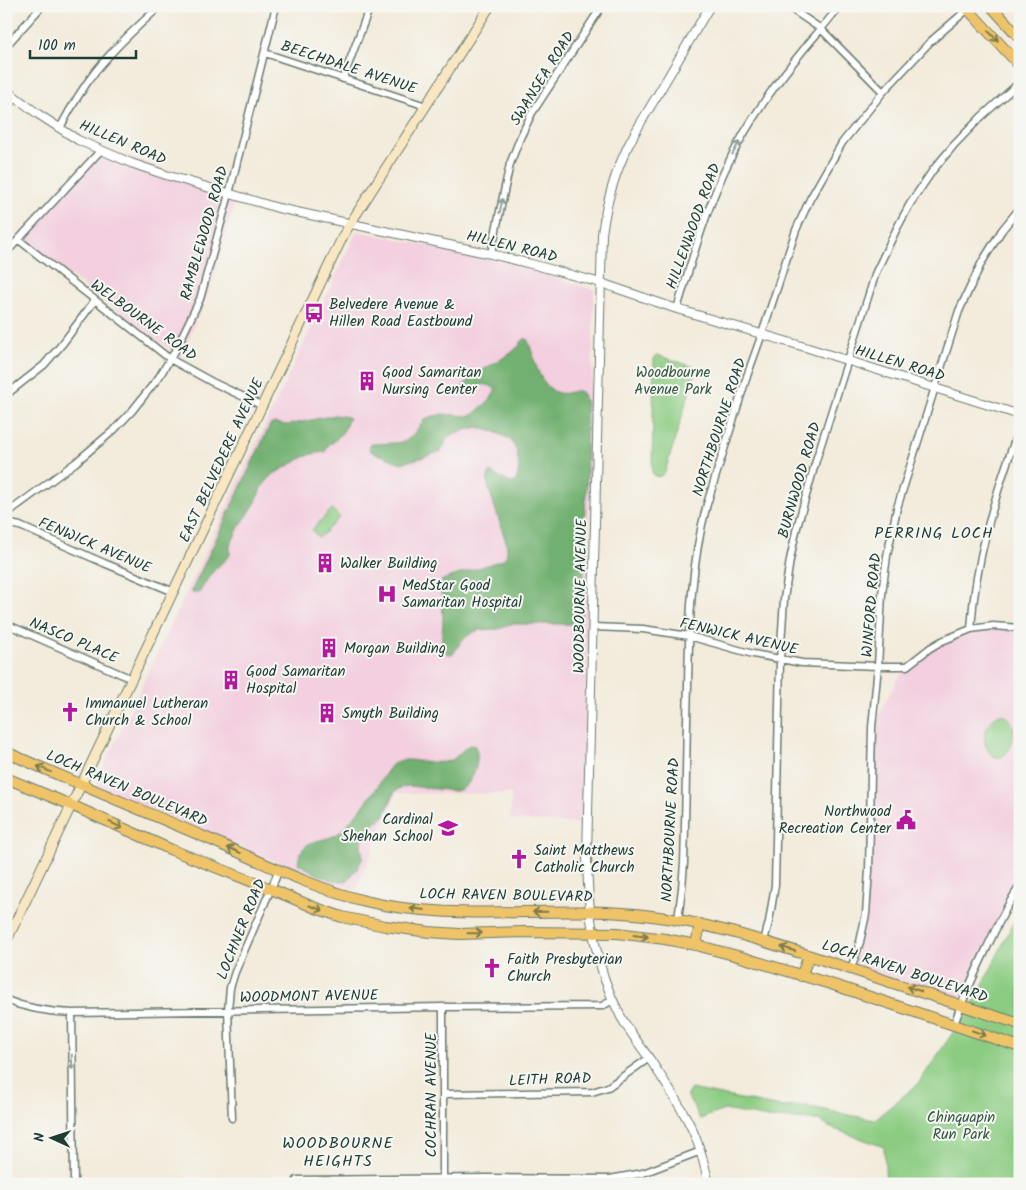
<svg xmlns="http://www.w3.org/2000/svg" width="1026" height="1190" viewBox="0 0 1026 1190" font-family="Kalam,sans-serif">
	<rect width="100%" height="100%" fill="#f6f6f2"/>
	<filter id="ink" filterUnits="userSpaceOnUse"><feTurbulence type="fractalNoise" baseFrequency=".02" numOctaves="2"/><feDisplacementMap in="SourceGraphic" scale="10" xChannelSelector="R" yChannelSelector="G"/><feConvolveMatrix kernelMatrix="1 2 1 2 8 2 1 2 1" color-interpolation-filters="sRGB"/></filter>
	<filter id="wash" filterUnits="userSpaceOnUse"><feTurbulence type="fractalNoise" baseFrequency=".0096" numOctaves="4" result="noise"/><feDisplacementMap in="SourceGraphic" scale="20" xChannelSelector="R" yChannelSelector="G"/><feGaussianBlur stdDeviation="1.12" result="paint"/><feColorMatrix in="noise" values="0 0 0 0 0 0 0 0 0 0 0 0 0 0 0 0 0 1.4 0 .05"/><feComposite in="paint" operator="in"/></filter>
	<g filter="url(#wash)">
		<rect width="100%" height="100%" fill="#f3ebdb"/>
		<path fill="#f3cfdf" d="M102 148 237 196 209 292 180 357 20 238Z
			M357 231 506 262 594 290 583 824 510 820 511 794 396 793 356 890 320 880 95 785Z
			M1020 628V886L960 1004 851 969 866 914 872 727 896 682 907 666 926 652 971 629Z"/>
		<path fill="#8ccc82" stroke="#56845b" d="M657 355 694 367 696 370 665 472C661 477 658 478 653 475L652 471 654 359 655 357Z
			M332 509 340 517 319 538 312 530Z
			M1000 714C1026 717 1010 771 991 754 979 743 985 720 1000 714Z
			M1020 909V1184H886L884 1147 829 1127 819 1120 768 1118 724 1110 700 1119 687 1095 691 1089 780 1107 805 1106 874 1120 918 1084 977 997Z"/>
		<path fill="#71b070" stroke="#487652" d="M524 339H527C529 343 530 345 531 349 536 365 538 378 551 389 563 400 576 386 582 393 589 402 586 435 586 446 586 455 587 464 587 473 587 489 585 506 584 522 584 530 585 537 585 545 584 569 584 593 581 617L578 622 574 624H513L499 629 479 630 472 633 463 639 453 654C448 654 445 654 443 649 440 641 443 629 443 620 443 607 440 593 442 580L502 560C509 556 507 549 506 542L488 486V477L490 473H492C497 477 504 479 510 483L515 482 518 474 519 467 517 452 511 440 493 431 483 429 478 427 455 433 447 438 444 446 441 451 421 458 401 463 370 451C369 449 369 446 371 444L395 443 406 441 413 435 424 420 430 417 443 414 468 416 472 415 489 401 495 392V389C485 380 474 387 464 391H462L460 390 461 388 476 374 511 353 519 346 521 342Z
			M335 415 348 417 349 418 344 430 334 442 329 444 325 452 312 454 302 458 272 475 261 488 256 502 247 516 239 527 230 546V555L210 575 199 593H192V590L270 425 274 423 287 425Z
			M470 745 475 746C481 757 474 782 463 788 461 790 458 790 455 791L409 786 403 787 395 791 384 816 366 831 361 844 363 858 357 869 347 881C331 884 311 871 298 863 301 841 313 843 331 837 335 835 338 834 341 831 352 819 364 806 373 793 380 785 387 767 396 762 407 756 433 766 449 761 457 759 462 748 470 745Z"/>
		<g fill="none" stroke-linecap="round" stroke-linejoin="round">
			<path stroke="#6fc2eb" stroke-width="2" d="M1015 1184 1020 1171"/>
		</g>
	</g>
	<g filter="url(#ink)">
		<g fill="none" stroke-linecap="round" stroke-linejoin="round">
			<defs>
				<path id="minor" d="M787 6 821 29 883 92
					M6 46 42 6
					M265 53 426 106
					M343 79 370 6
					M6 108 16 98
					M60 128C70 109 81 90 95 72 114 48 137 27 160 6
					M19 240 170 359 212 382 263 406
					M6 253 101 150
					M491 254 505 187 510 164 520 138 532 113 602 6
					M677 309C691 263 704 216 724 172 748 119 783 73 820 30 827 22 833 14 840 6
					M6 395 44 365 63 343 95 300
					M6 514 75 463 114 430 132 411 159 377 175 351 200 299 229 194 276 6
					M6 523 20 526 104 563 174 592
					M6 624 132 679
					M593 627 643 629 689 636 753 654 802 663 878 666H907L930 648 942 641 971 629 993 626 1020 628
					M971 629C975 560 996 491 1020 426
					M678 920 682 888 684 863C686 804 686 744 688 685 689 624 691 563 707 504L747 376 762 334 796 230 810 199 842 143 883 92 930 42 968 9
					M764 941 769 922 775 885 780 660 784 599 790 560 796 531 817 457 876 272 897 228 910 204 933 170 954 145 981 117 1020 82
					M851 969 860 942 866 914 869 871 872 727 878 666 882 594 887 556 897 508 959 311 982 262 1002 230 1020 208
					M6 1000C28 1009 49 1012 72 1013L443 1007 602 1006 613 1000
					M72 1013 74 1184
					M954 1025C962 1000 973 977 984 954 995 931 1005 907 1020 886
					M443 1094 592 1092 608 1087 649 1058
					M232 1118 228 1010 230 988 235 972 279 870
					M297 1180 485 1178 610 1179 643 1173 701 1151
					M443 1184V1007"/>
				<path id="tertiary" d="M6 90 38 114 78 140 131 163 166 175 278 208 491 254 535 265 601 283 677 309 805 347 1020 415
					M709 1184C704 1163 699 1142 689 1123 677 1100 663 1079 649 1058 639 1044 629 1031 621 1017 593 964 588 913 587 855L602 234C606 204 615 173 628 146 636 130 646 114 655 99 673 68 692 37 710 6"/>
				<path id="secondary" d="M6 942 343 236 350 224 490 6"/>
				<path id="primary" d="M965 6 1020 66
					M991 6 1020 38
					M6 752C71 781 137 808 202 836 256 859 309 887 365 901 459 924 557 903 652 916 709 923 763 941 817 958 885 980 952 1003 1020 1024
					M6 778 71 805 172 850 271 889 313 907 342 917 385 926 429 932 459 934 524 932 617 933 665 939 696 945 741 957 837 986 1020 1047
					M696 945 700 924
					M801 976 809 956"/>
			</defs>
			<use href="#minor" stroke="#697a6e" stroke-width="9"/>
			<use href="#tertiary" stroke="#697a6e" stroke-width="10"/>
			<use href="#secondary" stroke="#697a6e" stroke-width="11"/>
			<use href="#primary" stroke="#697a6e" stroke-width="12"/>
			<use href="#minor" stroke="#fff" stroke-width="6"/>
			<use href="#tertiary" stroke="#fff" stroke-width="8"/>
			<use href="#secondary" stroke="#f9e7c3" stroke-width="9"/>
			<use href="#primary" stroke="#efc469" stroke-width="10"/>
		</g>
		<defs><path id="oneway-shaft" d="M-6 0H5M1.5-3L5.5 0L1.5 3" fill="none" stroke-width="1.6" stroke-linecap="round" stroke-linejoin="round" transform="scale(1.25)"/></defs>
		<g stroke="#7d7a4c">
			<use href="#oneway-shaft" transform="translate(993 36) rotate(47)"/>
			<use href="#oneway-shaft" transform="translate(44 769) rotate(-156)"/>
			<use href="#oneway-shaft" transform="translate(116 825) rotate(25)"/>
			<use href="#oneway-shaft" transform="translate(234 850) rotate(-156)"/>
			<use href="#oneway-shaft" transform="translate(316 908) rotate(21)"/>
			<use href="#oneway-shaft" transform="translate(417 909) rotate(-173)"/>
			<use href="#oneway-shaft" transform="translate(540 912) rotate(179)"/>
			<use href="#oneway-shaft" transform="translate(475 933) rotate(-1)"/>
			<use href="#oneway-shaft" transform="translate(641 936) rotate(7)"/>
			<use href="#oneway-shaft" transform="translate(788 949) rotate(-162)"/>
			<use href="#oneway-shaft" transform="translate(914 989) rotate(-162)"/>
			<use href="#oneway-shaft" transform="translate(979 1033) rotate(19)"/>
		</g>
		<g stroke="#8f9e9a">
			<use href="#oneway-shaft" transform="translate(736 148) rotate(-61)"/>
			<use href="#oneway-shaft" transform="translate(501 206) rotate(-79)"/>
			<use href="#oneway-shaft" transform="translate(72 1062) rotate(89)"/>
		</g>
	</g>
	<defs>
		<symbol id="bus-bare" viewBox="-9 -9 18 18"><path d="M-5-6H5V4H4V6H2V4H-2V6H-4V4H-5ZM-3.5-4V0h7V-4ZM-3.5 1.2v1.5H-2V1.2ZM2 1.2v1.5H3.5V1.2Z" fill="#b5179e" stroke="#f6f6f2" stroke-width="2.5" paint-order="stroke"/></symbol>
		<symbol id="building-bare" viewBox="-9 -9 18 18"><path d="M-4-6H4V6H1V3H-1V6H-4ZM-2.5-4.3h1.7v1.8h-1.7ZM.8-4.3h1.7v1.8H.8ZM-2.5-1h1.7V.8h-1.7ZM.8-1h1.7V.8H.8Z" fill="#b5179e" stroke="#f6f6f2" stroke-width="2.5" paint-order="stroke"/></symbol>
		<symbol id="hospital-bare" viewBox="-9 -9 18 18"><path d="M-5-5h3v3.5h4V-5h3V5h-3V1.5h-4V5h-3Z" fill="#b5179e" stroke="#f6f6f2" stroke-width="2.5" paint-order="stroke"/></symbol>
		<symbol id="church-bare" viewBox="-9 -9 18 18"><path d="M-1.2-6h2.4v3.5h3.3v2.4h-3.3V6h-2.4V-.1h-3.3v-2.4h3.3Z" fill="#b5179e" stroke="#f6f6f2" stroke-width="2.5" paint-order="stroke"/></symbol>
		<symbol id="civic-bare" viewBox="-9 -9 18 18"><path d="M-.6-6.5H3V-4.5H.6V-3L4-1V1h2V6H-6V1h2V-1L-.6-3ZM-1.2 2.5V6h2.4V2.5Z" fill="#b5179e" stroke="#f6f6f2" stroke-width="2.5" paint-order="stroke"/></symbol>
		<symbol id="school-bare" viewBox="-9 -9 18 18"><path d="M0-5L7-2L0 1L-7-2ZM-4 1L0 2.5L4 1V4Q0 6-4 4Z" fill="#b5179e" stroke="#f6f6f2" stroke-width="2.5" paint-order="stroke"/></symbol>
	</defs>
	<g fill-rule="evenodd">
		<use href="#bus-bare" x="300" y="299" width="28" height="28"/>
		<use href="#building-bare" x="353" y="367" width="28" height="28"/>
		<use href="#building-bare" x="311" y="549" width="28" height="28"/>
		<use href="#hospital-bare" x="373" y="580" width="28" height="28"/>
		<use href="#building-bare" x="315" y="634" width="28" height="28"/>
		<use href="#building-bare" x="217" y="666" width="28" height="28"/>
		<use href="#church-bare" x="56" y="698" width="28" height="28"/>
		<use href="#building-bare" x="313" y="699" width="28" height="28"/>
		<use href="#civic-bare" x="892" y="806" width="28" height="28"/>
		<use href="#school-bare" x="434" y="814" width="28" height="28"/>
		<use href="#church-bare" x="505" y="845" width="28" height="28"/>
		<use href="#church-bare" x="478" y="954" width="28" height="28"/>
	</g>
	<g text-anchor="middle" stroke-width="4" stroke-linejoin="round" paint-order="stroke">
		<g font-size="15" fill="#1f3d34" stroke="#f6f6f2">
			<text transform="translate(349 67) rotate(18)" y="5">BEECHDALE AVENUE</text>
			<text transform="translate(542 78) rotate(-58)" y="5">SWANSEA ROAD</text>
			<text transform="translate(123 142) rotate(23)" y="5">HILLEN ROAD</text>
			<text transform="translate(693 226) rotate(-70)" y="5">HILLENWOOD ROAD</text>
			<text transform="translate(204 233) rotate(-74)" y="5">RAMBLEWOOD ROAD</text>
			<text transform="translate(512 246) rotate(14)" y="5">HILLEN ROAD</text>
			<text transform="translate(144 320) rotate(36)" y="5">WELBOURNE ROAD</text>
			<text transform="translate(900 363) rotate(17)" y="5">HILLEN ROAD</text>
			<text transform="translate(719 427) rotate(-72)" y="5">NORTHBOURNE ROAD</text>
			<text transform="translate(221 460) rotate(-65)" y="5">EAST BELVEDERE AVENUE</text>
			<text transform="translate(799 480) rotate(-74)" y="5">BURNWOOD ROAD</text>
			<text transform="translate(95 545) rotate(23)" y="5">FENWICK AVENUE</text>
			<text transform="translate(580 596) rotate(-89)" y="5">WOODBOURNE AVENUE</text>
			<text transform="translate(871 605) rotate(-85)" y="5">WINFORD ROAD</text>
			<text transform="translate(739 636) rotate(13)" y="5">FENWICK AVENUE</text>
			<text transform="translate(74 640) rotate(23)" y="5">NASCO PLACE</text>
			<text transform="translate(127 788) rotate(23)" y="5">LOCH RAVEN BOULEVARD</text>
			<text transform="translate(670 830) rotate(-87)" y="5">NORTHBOURNE ROAD</text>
			<text transform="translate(506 895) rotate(1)" y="5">LOCH RAVEN BOULEVARD</text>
			<text transform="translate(241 929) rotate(-68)" y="5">LOCHNER ROAD</text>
			<text transform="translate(905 971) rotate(18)" y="5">LOCH RAVEN BOULEVARD</text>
			<text transform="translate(309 996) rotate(-1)" y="5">WOODMONT AVENUE</text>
			<text transform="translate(550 1079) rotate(-2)" y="5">LEITH ROAD</text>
			<text transform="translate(431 1095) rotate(-90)" y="5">COCHRAN AVENUE</text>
		</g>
		<g font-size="15" fill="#1f3d34" stroke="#f6f6f2" text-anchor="start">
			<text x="329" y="309">Belvedere Avenue &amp;<tspan x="329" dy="17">Hillen Road Eastbound</tspan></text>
			<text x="382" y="377">Good Samaritan<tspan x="382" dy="17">Nursing Center</tspan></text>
			<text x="340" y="568">Walker Building</text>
			<text x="402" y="590">MedStar Good<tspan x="402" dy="17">Samaritan Hospital</tspan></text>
			<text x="344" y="653">Morgan Building</text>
			<text x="246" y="676">Good Samaritan<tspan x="246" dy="17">Hospital</tspan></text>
			<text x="85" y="708">Immanuel Lutheran<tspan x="85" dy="17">Church &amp; School</tspan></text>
			<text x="342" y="718">Smyth Building</text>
			<text x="891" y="816" text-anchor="end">Northwood<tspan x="891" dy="17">Recreation Center</tspan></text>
			<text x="433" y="824" text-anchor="end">Cardinal<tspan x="433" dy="17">Shehan School</tspan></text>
			<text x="534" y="855">Saint Matthews<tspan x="534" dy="17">Catholic Church</tspan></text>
			<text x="507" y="964">Faith Presbyterian<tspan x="507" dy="17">Church</tspan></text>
		</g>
		<g font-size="15" fill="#355a44" stroke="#f6f6f2">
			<text x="673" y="377">Woodbourne<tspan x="673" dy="17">Avenue Park</tspan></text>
			<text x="961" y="1122">Chinquapin<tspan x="961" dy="17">Run Park</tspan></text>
		</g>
		<g font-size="16" letter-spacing="1" fill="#1f3d34" stroke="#f6f6f2">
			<text x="934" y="538">PERRING LOCH</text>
			<text x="338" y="1148">WOODBOURNE<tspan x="338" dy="18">HEIGHTS</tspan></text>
		</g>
	</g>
	<rect width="1026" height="1190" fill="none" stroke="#f6f6f2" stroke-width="25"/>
	<g transform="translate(52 1138) rotate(273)" stroke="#f6f6f2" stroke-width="4" paint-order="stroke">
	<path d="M0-4L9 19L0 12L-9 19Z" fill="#1f3d34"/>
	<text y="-8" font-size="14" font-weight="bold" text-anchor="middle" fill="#1f3d34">N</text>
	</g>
	<path d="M30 50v8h106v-8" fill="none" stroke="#1f3d34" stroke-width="2.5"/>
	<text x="38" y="50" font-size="15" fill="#1f3d34" stroke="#f6f6f2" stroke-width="4" paint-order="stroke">100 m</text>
</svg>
